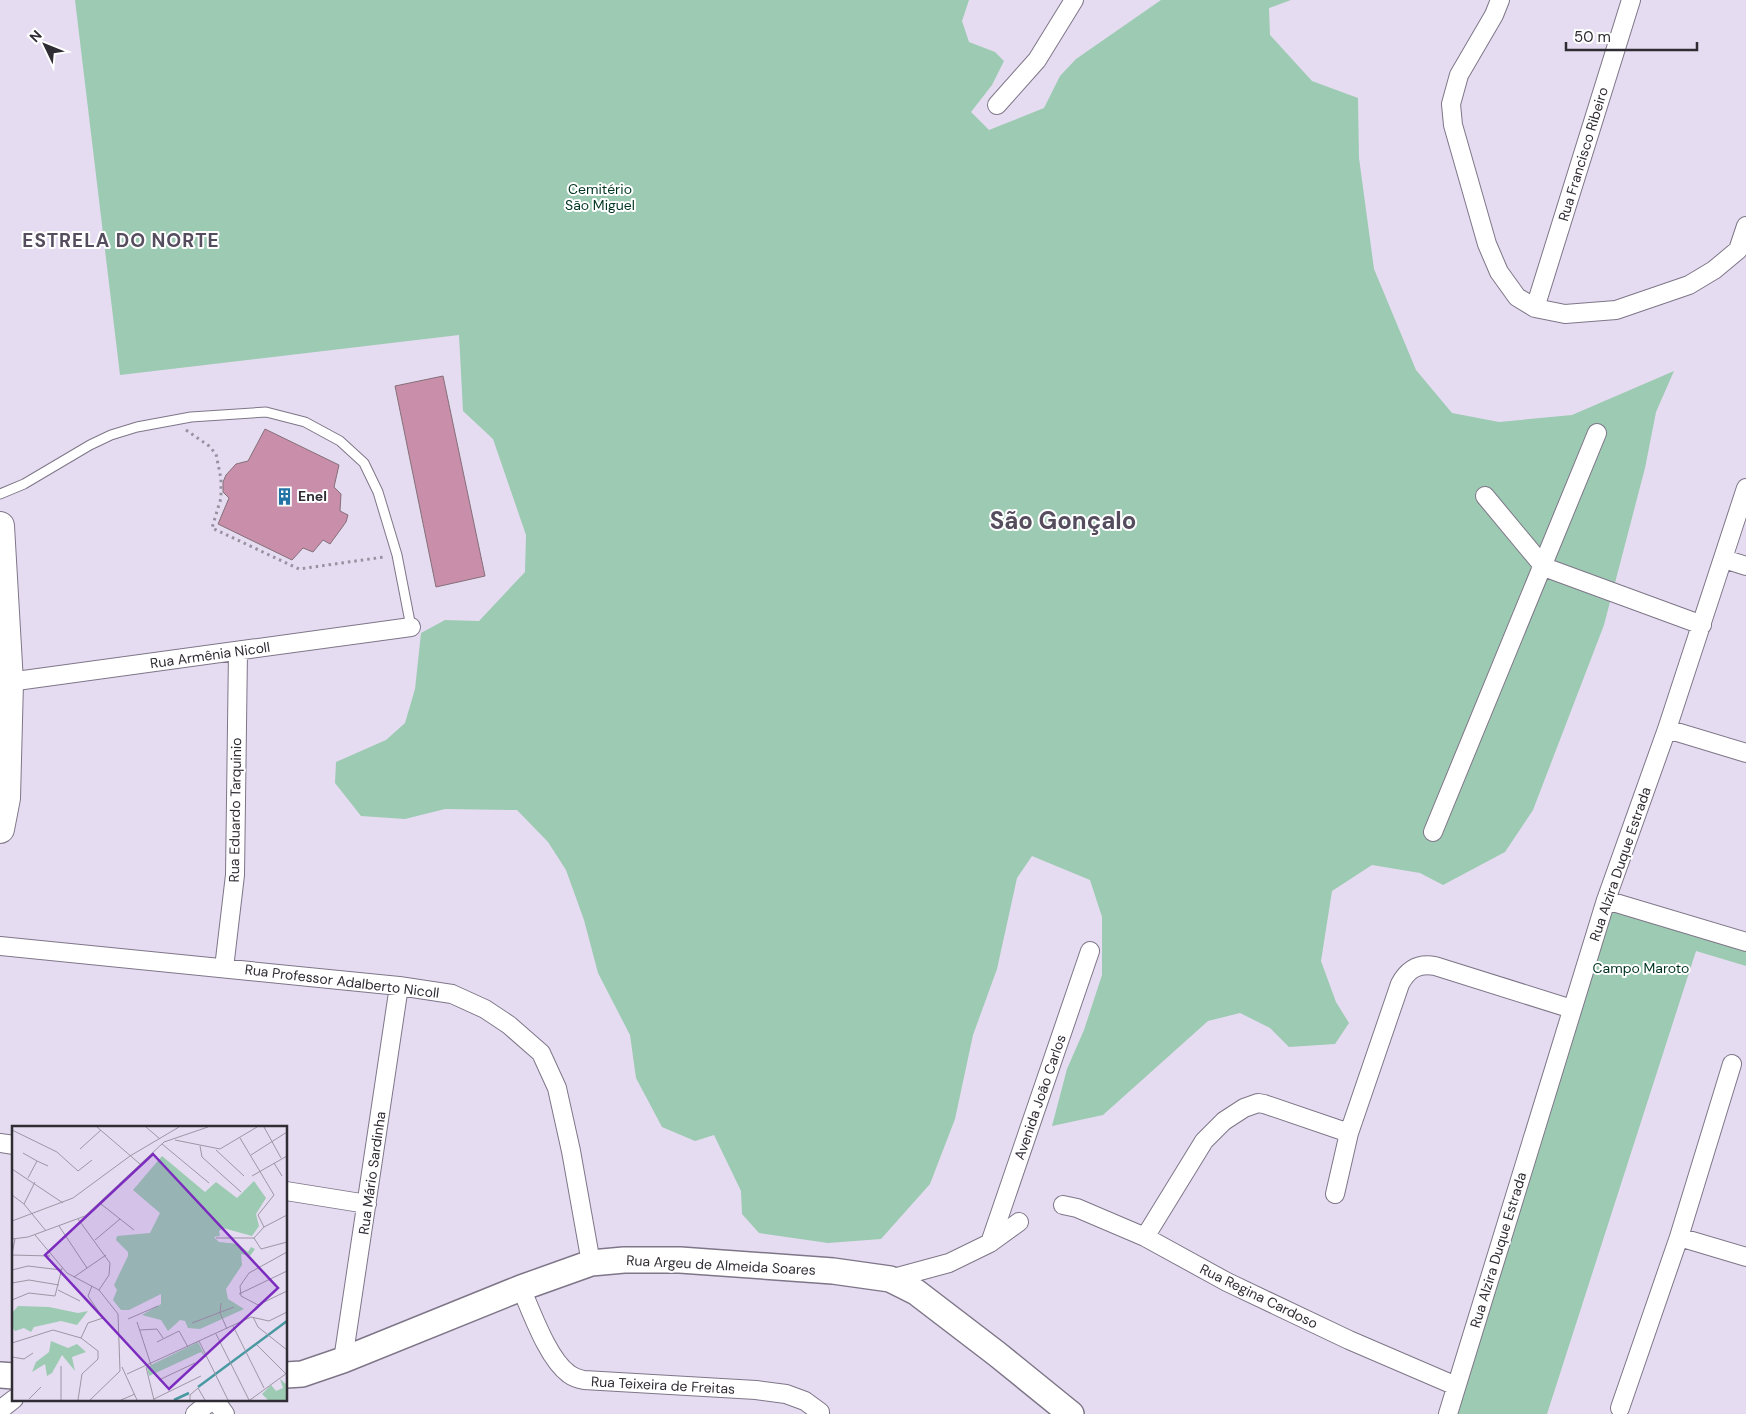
<svg xmlns="http://www.w3.org/2000/svg" width="1746" height="1414" viewBox="0 0 1746 1414" font-family="'DM Sans',sans-serif">
	<rect width="100%" height="100%" fill="#e5dcf1"/>
	<path fill="#9dcab2" d="M75 0H969L962 21 969 42 995 52 1004 61 992 85 971 112 989 130 1044 108 1060 76 1076 59 1161 0H1291L1269 8 1270 35 1312 81 1358 98 1359 158 1374 269 1416 370 1452 413 1499 422 1572 415 1674 371 1656 412 1645 468 1604 625 1533 810 1505 852 1443 885 1420 873 1372 865 1332 891 1321 961 1336 1002 1349 1023 1335 1044 1289 1047 1270 1028 1240 1013 1208 1021 1103 1115 1052 1126 1067 1069 1084 1030 1102 975V917L1090 880 1032 856 1017 878 997 969 973 1035 955 1119 930 1184 881 1239 828 1243 759 1233 742 1214 741 1191 714 1135 695 1141 662 1127 636 1078 630 1035 598 973 584 920 566 870 548 842 517 810 445 809 405 819 361 816 335 783 336 762 386 740 405 723 415 689 421 633 445 620 479 621 525 572 526 535 493 439 463 411 459 335 120 375Z
		M1611 907 1746 947V966L1696 951 1547 1414H1455Z"/>
	<path fill="#c88eaa" stroke="#847079" d="M443 376 485 576 436 587 395 386Z
		M265 429 339 465 334 487 341 494 340 511 348 515 346 522 330 544 323 540 313 552 303 548 292 560 218 524 229 498 223 492V482L226 475 236 464 248 461Z"/>
	<g fill="none" stroke-linecap="round" stroke-linejoin="round">
		<defs>
			<path id="lane" d="M0 494 24 484 90 445 111 435 137 427 191 417 266 412 305 422 340 441 364 463 378 492 397 555 411 627"/>
			<path id="street" d="M1500 0 1494 15 1459 75 1451 104 1453 125 1487 244 1499 272 1517 297 1535 308 1565 314 1616 310 1689 285 1714 270 1738 250
				M997 105 1037 60 1074 0
				M1738 250 1746 226
				M1535 308 1631 0
				M1485 496 1544 567 1702 625
				M1724 559 1746 566
				M9 682 411 627
				M1667 729 1746 753
				M1433 832 1597 433
				M1606 900 1746 942
				M0 946 399 986 452 994 485 1009 509 1025 541 1053 557 1088 571 1151 591 1263
				M224 968 235 875 238 651
				M0 1143 14 1145
				M286 1191 367 1204
				M1335 1194 1349 1133 1400 984C1408 969 1418 963 1435 966L1572 1009
				M1063 1205 1077 1208 1145 1237 1227 1282 1349 1340 1456 1386
				M1145 1237 1204 1141 1224 1121 1244 1108 1258 1103 1264 1104 1349 1133
				M1679 1237 1746 1257
				M990 1243 1090 951
				M890 1279 949 1263 990 1243 1019 1222
				M521 1288C532 1313 548 1359 569 1374 573 1377 579 1379 584 1380L756 1390 786 1394 805 1401 820 1412V1414
				M343 1360 399 986
				M215 1400 225 1414
				M1620 1408 1679 1237 1732 1064
				M0 1410 14 1399
				M195 1414 212 1400
				M1448 1414 1606 900 1667 729 1746 488"/>
			<path id="secondary" d="M0 1375 14 1376
				M286 1375 302 1374 343 1360 521 1288 591 1263 624 1260H680L833 1271 890 1279 916 1292 997 1354 1071 1414"/>
			<path id="primary" d="M0 526 9 682 6 798 0 829"/>
		</defs>
		<use href="#lane" stroke="#7e7688" stroke-width="11"/>
		<use href="#street" stroke="#7e7688" stroke-width="20"/>
		<use href="#secondary" stroke="#7e7688" stroke-width="28"/>
		<use href="#primary" stroke="#7e7688" stroke-width="30"/>
		<path stroke="#9891a0" stroke-width="3" stroke-dasharray="2.5 4" stroke-linecap="butt" d="M186 430 209 446 216 454 221 479V498L212 528 299 569 384 557"/>
		<use href="#lane" stroke="#fff" stroke-width="9"/>
		<use href="#street" stroke="#fff" stroke-width="18"/>
		<use href="#secondary" stroke="#fff" stroke-width="25"/>
		<use href="#primary" stroke="#fff" stroke-width="28"/>
	</g>
	<defs>
		<symbol id="building-bare" viewBox="-9 -9 18 18"><path d="M-4-6H4V6H1V3H-1V6H-4ZM-2.5-4.3h1.7v1.8h-1.7ZM.8-4.3h1.7v1.8H.8ZM-2.5-1h1.7V.8h-1.7ZM.8-1h1.7V.8H.8Z" fill="#2473a5" stroke="#fff" stroke-width="2.5" paint-order="stroke"/></symbol>
	</defs>
	<g fill-rule="evenodd">
		<use href="#building-bare" x="272" y="484" width="25" height="25"/>
	</g>
	<g text-anchor="middle" stroke-width="4" stroke-linejoin="round" paint-order="stroke">
		<g font-size="14" fill="#302c34" stroke="#fff">
			<text transform="translate(1583 154) rotate(-73)" y="5">Rua Francisco Ribeiro</text>
			<text transform="translate(210 655) rotate(-8)" y="5">Rua Armênia Nicoll</text>
			<text transform="translate(235 810) rotate(-89)" y="5">Rua Eduardo Tarquinio</text>
			<text transform="translate(1620 864) rotate(-71)" y="5">Rua Alzira Duque Estrada</text>
			<text transform="translate(342 981) rotate(7)" y="5">Rua Professor Adalberto Nicoll</text>
			<text transform="translate(1040 1097) rotate(-71)" y="5">Avenida João Carlos</text>
			<text transform="translate(372 1173) rotate(-82)" y="5">Rua Mário Sardinha</text>
			<text transform="translate(1498 1250) rotate(-73)" y="5">Rua Alzira Duque Estrada</text>
			<text transform="translate(721 1265) rotate(3)" y="5">Rua Argeu de Almeida Soares</text>
			<text transform="translate(1259 1296) rotate(26)" y="5">Rua Regina Cardoso</text>
			<text transform="translate(663 1385) rotate(3)" y="5">Rua Teixeira de Freitas</text>
		</g>
		<g font-size="14" fill="#003521" stroke="#fff">
			<text x="600" y="194">Cemitério<tspan x="600" dy="16">São Miguel</tspan></text>
			<text x="1641" y="973">Campo Maroto</text>
		</g>
		<g font-size="14" font-weight="bold" fill="#302c34" stroke="#fff" text-anchor="start">
			<text x="298" y="501">Enel</text>
		</g>
		<g font-size="19" font-weight="bold" letter-spacing="1" fill="#554d5e" stroke="#fff">
			<text x="121" y="247">ESTRELA DO NORTE</text>
		</g>
		<g font-size="24" font-weight="bold" fill="#554d5e" stroke="#fff">
			<text x="1063" y="529">São Gonçalo</text>
		</g>
	</g>
	<g transform="translate(12 1126)">
		<rect width="275" height="275" fill="#e5dcf1"/>
		<path d="M150 30 193 66 204 56 225 72 242 55 254 72 244 88 247 100 240 110 211 102 207 105 208 110 202 111 207 116 226 118 236 126 239 121 243 123 238 130 229 128 230 139 214 163 216 173 232 183 188 203 176 202 173 195 168 194 156 205 149 194 130 189 149 178V168L117 184H109L101 174 105 164 102 159 116 130V126L104 114 105 110 138 107 148 87 121 64ZM6 180 37 181 66 187 76 185 65 199 49 195 22 201 19 206 12 202 3 205 0 201V187ZM39 215 56 222 65 218 74 226 60 231 63 245 50 229 40 247 35 250 33 238 20 246 24 236 37 226ZM186 216 194 232 189 226 137 250 135 241ZM268 253 275 259V274H256L250 268 259 259 264 265 271 262Z" fill="#9dcab2"/>
		<path fill="none" stroke="#4899a1" stroke-width="2.5" d="M186 261 275 195M162 274 177 267"/>
		<path fill="none" stroke="#9d96a5" stroke-width="1" d="M85 1 128 38M134 1 148 13M252 1 269 32M0 4 45 26 66 45 80 34M228 12 262 69 246 89 252 101M163 14 208 23 245 1M150 18 197 57M188 20 190 31 229 66M68 23 89 4M204 24 232 50M11 27 25 35M239 29 275 6M262 37 270 50M0 43 51 77M240 50 275 30M16 52 25 35 36 40M0 69 12 78 34 105M12 78 23 56M89 78 122 104M66 93 98 137 97 149 87 164M0 95 61 72 118 30 167 1M47 100 75 142M23 109 55 147 87 164 106 188 108 245 78 274M204 112H242L252 101 275 89M242 112 249 123 275 116M0 113 16 111 73 90 152 16 196 1M83 114 108 93M0 128 3 113M0 129 38 130M0 144 16 140 49 144M62 151 94 129M0 157 17 154 47 159M46 164 68 175M227 168 275 145M0 174 17 167 43 170 50 142M209 177 208 187 215 203M246 179 229 170 228 160 237 147 275 126M246 179 275 165M241 191 246 201 275 224M116 193 146 180M125 196 139 239M180 197 222 181M221 200 252 262M128 204 145 203 151 212M204 208 237 274M69 212 76 197 91 192 76 170 80 160M187 215 216 274M145 216 167 205 176 221M0 217 41 204 69 212 86 225V233L70 248 66 274M245 219 274 248M0 231 12 233 21 227M49 240V274M110 241 125 274M134 241 142 274M115 248 239 191 257 195 275 186M149 253 183 237M17 273 29 261M142 273 189 250M109 274 123 268M178 274V269L186 262 193 274M238 274 275 247"/>
		<path fill="#7b2cbf" fill-opacity="0.15" stroke="#7b2cbf" stroke-width="2.5" d="M141 28 266 162 157 263 33 129Z"/>
		<rect width="275" height="275" fill="none" stroke="#302c34" stroke-width="2.5"/>
	</g>
	<g transform="translate(45 45) rotate(313)" stroke="#ffffff" stroke-width="4" paint-order="stroke">
	<path d="M0-4L9 19L0 12L-9 19Z" fill="#302c34"/>
	<text y="-8" font-size="14" font-weight="bold" text-anchor="middle" fill="#302c34">N</text>
	</g>
	<path d="M1566 42v8h131v-8" fill="none" stroke="#302c34" stroke-width="2.5"/>
	<text x="1574" y="42" font-size="15" fill="#302c34" stroke="#ffffff" stroke-width="4" paint-order="stroke">50 m</text>
</svg>
